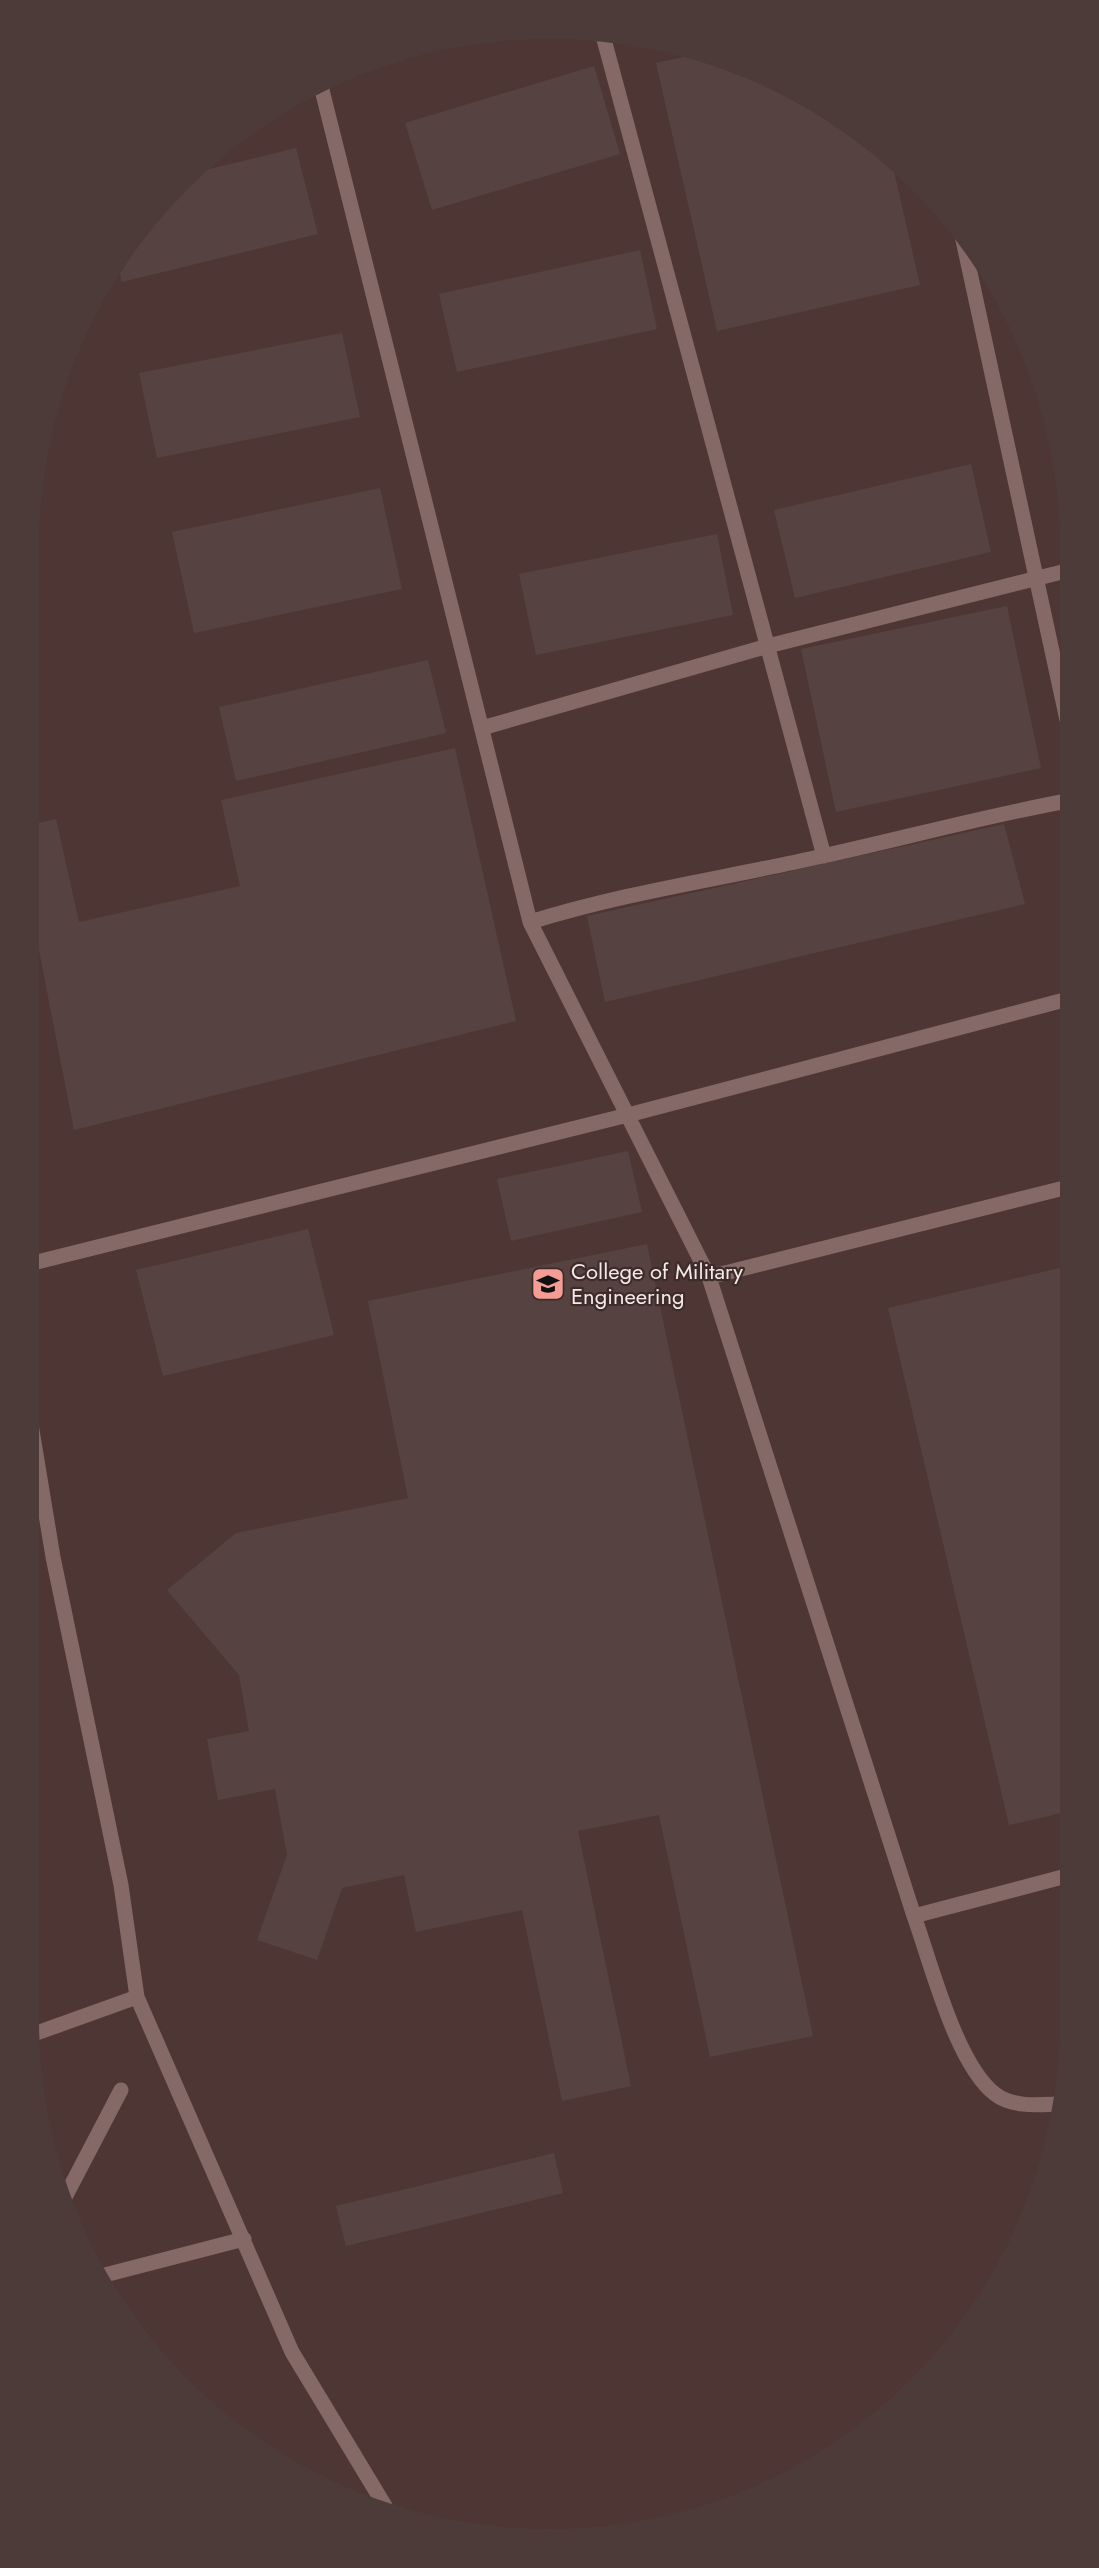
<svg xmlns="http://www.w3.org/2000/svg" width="1099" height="2568" viewBox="0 0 1099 2568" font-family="Jost,sans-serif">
	<rect width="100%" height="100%" fill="#3d2c2a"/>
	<path fill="#4e3634" d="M516 30 618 33 717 56 839 117 963 232 1031 350 1066 481 1070 2018 1043 2186 1001 2279 941 2362 810 2470 717 2512 618 2535 448 2530 289 2470 158 2362 98 2279 56 2186 29 2018V549L56 382 98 289 158 206 233 136 319 82 415 46Z"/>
	<path fill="#564341" d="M702 53 717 56 839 116 893 167 920 285 717 331 656 63Z
		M594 66 620 154 432 210 405 123Z
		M296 148 318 234 122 282 117 263 158 206 193 173Z
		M640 250 657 329 457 372 439 294Z
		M342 333 360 417 157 458 139 373Z
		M971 464 991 552 795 598 774 510Z
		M380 488 402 589 194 633 172 532Z
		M717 534 733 615 536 655 519 574Z
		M1007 606 1041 768 836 812 801 649Z
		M428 660 446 733 236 781 219 707Z
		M455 748 516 1021 74 1130 29 899V825L56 819 79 922 240 886 221 800Z
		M1004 824 1025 904 605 1002 587 916Z
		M628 1151 642 1212 511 1241 497 1179Z
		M308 1229 334 1335 163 1376 136 1270Z
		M647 1244 813 2036 710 2057 659 1815 578 1831 631 2086 562 2101 522 1910 416 1932 404 1875 342 1888 317 1960 257 1940 287 1855 275 1789 218 1800 207 1739 249 1731 239 1675 167 1590 236 1533 408 1498 368 1301Z
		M1068 1266 1070 1811 1009 1825 888 1308Z
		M554 2153 563 2193 346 2246 336 2206Z"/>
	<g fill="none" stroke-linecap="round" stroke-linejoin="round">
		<path stroke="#846966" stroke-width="15" d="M602 32 824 856
			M320 82 530 922 709 1277
			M961 231 1067 720
			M482 728 768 646 1066 571
			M530 922C626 892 726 878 823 856 905 838 985 816 1067 801
			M1068 1187 709 1277 914 1916 1070 1875
			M29 1264 628 1115 1068 999
			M29 1412 53 1557 121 1885 137 1997 292 2352 385 2506
			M914 1916C931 1963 956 2064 995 2094 1012 2107 1036 2105 1056 2104
			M31 2035 137 1997
			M63 2201 121 2090
			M97 2277 244 2239"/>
	</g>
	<defs>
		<symbol id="university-square" viewBox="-11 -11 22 22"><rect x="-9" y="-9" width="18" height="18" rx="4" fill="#f59c94" stroke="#3d2c2a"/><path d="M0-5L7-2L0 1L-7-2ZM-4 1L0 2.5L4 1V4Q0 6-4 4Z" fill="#111"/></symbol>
	</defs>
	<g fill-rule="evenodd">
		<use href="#university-square" x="529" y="1265" width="38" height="38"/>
	</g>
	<g text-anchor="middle" stroke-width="4.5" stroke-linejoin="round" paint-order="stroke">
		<g font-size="22" fill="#f4e8e6" stroke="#3d2c2a" text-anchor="start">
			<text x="571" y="1279">College of Military<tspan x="571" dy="25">Engineering</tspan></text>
		</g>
	</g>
	<path d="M0 0H1099V2568H0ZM549 39H550A510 510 0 0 1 1060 549V2019A510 510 0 0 1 550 2529H549A510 510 0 0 1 39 2019V549A510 510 0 0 1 549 39Z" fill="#4c3b39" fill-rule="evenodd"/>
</svg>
